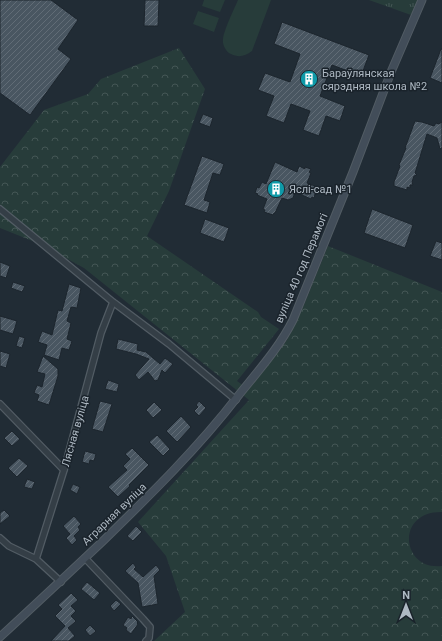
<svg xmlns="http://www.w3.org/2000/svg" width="442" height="641" viewBox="0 0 442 641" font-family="Roboto,sans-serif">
	<defs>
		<pattern id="grass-tufts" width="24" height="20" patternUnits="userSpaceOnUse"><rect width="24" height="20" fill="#273c3a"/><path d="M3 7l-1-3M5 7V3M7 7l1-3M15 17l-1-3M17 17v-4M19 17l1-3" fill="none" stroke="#445655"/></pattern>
		<pattern id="forest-crowns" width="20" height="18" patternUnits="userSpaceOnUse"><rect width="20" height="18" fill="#273c3a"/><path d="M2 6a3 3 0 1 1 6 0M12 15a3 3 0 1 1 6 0" fill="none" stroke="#445655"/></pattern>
		<pattern id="building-hatch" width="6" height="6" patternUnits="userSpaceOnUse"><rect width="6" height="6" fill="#495661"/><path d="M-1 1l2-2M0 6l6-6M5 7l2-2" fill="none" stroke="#616c76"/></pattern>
	</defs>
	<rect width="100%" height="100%" fill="#212c35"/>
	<path fill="url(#grass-tufts)" d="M369 0H418L411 15Z"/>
	<path fill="url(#forest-crowns)" d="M179 48 205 89 169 191 147 236 258 312 261 317 279 329 237 381 248 389 287 340 304 305 328 246 442 292V512C395 511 401 571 442 566V641H154L185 612 166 556 138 522 249 400 84 268 40 244 0 228V167L44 110 88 94 101 79Z"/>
	<path fill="#273c3a" d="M204 0H225L220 12 202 6Z
		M238 0H271L252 51C245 56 239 58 231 54 226 52 222 44 223 39 224 30 234 9 238 0Z
		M198 11 219 18 214 32 193 24Z"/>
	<path fill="url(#building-hatch)" stroke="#1c252d" d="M0 0H51L78 20 58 49 71 59 30 115 0 93Z
		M145 0H159L158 26H144Z
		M282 22 369 55 361 76 332 65 320 96 345 106 340 121 326 116 319 136 303 130 310 111 291 104 284 123 266 116 274 96 258 90 265 73 290 82 300 54 274 44Z
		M441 49H442V83L430 78Z
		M203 114 213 118 210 127 199 123Z
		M415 121 422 122 434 126 436 123 439 124 442 122V148L440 149 437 138 427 134 416 170 415 173 417 175 414 176 412 182 413 185H410V188L407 187V190L394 186V182L400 166 399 165 406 148H405Z
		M202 156 224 164 220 175 213 173 204 200 210 202 207 213 184 205Z
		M275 162 297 172 299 166 305 169V167L311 169 309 172 311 173 307 183 317 187 316 188 319 189 316 195 315 194 314 198 312 197 311 199 295 192 293 198 288 200 282 198 275 213H274L273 215 264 212 265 210 263 209 267 199 257 195 258 194 255 193 257 187 259 188 262 182 266 184Z
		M372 209 413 225 405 248 364 233Z
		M205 219 229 228 224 242 200 233Z
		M436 241 442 243V260L430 256Z
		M0 262 10 266 6 278 0 276Z
		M13 282 25 286 22 292 11 288Z
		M69 284 81 288 77 308 71 307 67 321 71 323 67 339 72 341 69 350 62 348 59 360 44 355 47 345 38 342 42 331 52 335 58 310 62 311Z
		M0 316 17 321 13 334 0 330Z
		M19 336 25 338 22 348 16 346Z
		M118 339 138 344 137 350 146 352 160 364 165 358 173 364 165 373 162 370 158 380 155 381 148 372 139 380 135 375 149 359 136 354 116 349Z
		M0 351 10 354 6 368 0 366Z
		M43 356 58 369V376L49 405 37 401 39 395 34 393 37 385 42 387 45 374 37 372Z
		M108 380 119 384 117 392 105 389Z
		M100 401 112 404 103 432 92 429Z
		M199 401 206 408 199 416 194 411 198 407 196 405Z
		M154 402 162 410 153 418 146 410Z
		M181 416 191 427 177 442 166 431Z
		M12 431 20 439 12 446 4 438Z
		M157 435 170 449 163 456 149 442Z
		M132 448 149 465 129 485 130 486 118 497 108 487 127 470 123 466 130 459 125 454Z
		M85 451 96 454 94 461 90 460 89 464 82 462Z
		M19 458 28 466 17 477 8 468Z
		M27 479 35 482 32 489 24 487Z
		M73 484 80 487 77 494 70 490Z
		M4 510 10 516 0 524V513Z
		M74 516 81 524 78 527 80 530 74 536 77 540 72 545 66 538 70 534 63 526Z
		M136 526 142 532 133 541 127 536Z
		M133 563 136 567 134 569 143 577 156 565 160 570 154 576 158 604 142 607 138 583 125 571Z
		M87 582 100 593 94 600 81 589Z
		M71 593 78 600 71 606 76 611 71 616 76 621 68 628 75 636 69 641H51L65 626 55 616 62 609 58 605Z
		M116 600 121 604 114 611 110 606Z
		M132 616 138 622 137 623 138 624 131 634 126 630 127 628 123 625 128 617 131 619Z
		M90 625 96 631 90 636 85 630Z"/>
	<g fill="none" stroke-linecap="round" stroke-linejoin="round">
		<defs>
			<path id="street" d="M0 209 113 302 169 344 236 400
				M0 404 64 470
				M0 538 9 546 36 559 61 582
				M85 558 143 619 150 627 149 638 146 641
				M36 559 64 470 101 333 113 302"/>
			<path id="secondary" d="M0 637C35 605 69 573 104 540 151 494 198 448 238 396 258 371 279 348 293 320L353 172 391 72 422 0"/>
		</defs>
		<use href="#street" stroke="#525c64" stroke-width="8"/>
		<use href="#secondary" stroke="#525c64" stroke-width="9"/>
		<use href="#street" stroke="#343e46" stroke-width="5.5"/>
		<use href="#secondary" stroke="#424d59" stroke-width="7"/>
	</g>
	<defs>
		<symbol id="building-disc" viewBox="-11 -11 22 22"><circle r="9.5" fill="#0f9aa8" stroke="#1a232b"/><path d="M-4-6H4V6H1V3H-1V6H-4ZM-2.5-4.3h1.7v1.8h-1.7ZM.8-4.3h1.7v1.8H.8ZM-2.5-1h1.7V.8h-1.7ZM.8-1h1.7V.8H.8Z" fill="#fff"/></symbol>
	</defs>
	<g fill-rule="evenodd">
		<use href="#building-disc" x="299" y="69" width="20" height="20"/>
		<use href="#building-disc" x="266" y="179" width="20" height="20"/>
	</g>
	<g text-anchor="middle" stroke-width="3" stroke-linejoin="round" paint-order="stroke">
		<g font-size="11" fill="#aeb9c3" stroke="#1a232b" text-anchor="start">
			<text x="322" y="77">Бараўлянская<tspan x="322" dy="13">сярэдняя школа №2</tspan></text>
			<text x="289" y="193">Яслі-сад №1</text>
		</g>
		<g font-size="11" fill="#aeb9c3" stroke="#1a232b">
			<text transform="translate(301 268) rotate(-67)" y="4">вуліца 40 год Перамогі</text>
			<text transform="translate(75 431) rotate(-74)" y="4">Лясная вуліца</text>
			<text transform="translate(114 514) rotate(-44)" y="4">Аграрная вуліца</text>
		</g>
	</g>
	<g transform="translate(406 605)" stroke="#1a232b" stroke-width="3" paint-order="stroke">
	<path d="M0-3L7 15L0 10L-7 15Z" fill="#aeb9c3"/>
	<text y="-6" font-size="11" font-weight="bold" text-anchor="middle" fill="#aeb9c3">N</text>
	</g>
</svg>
